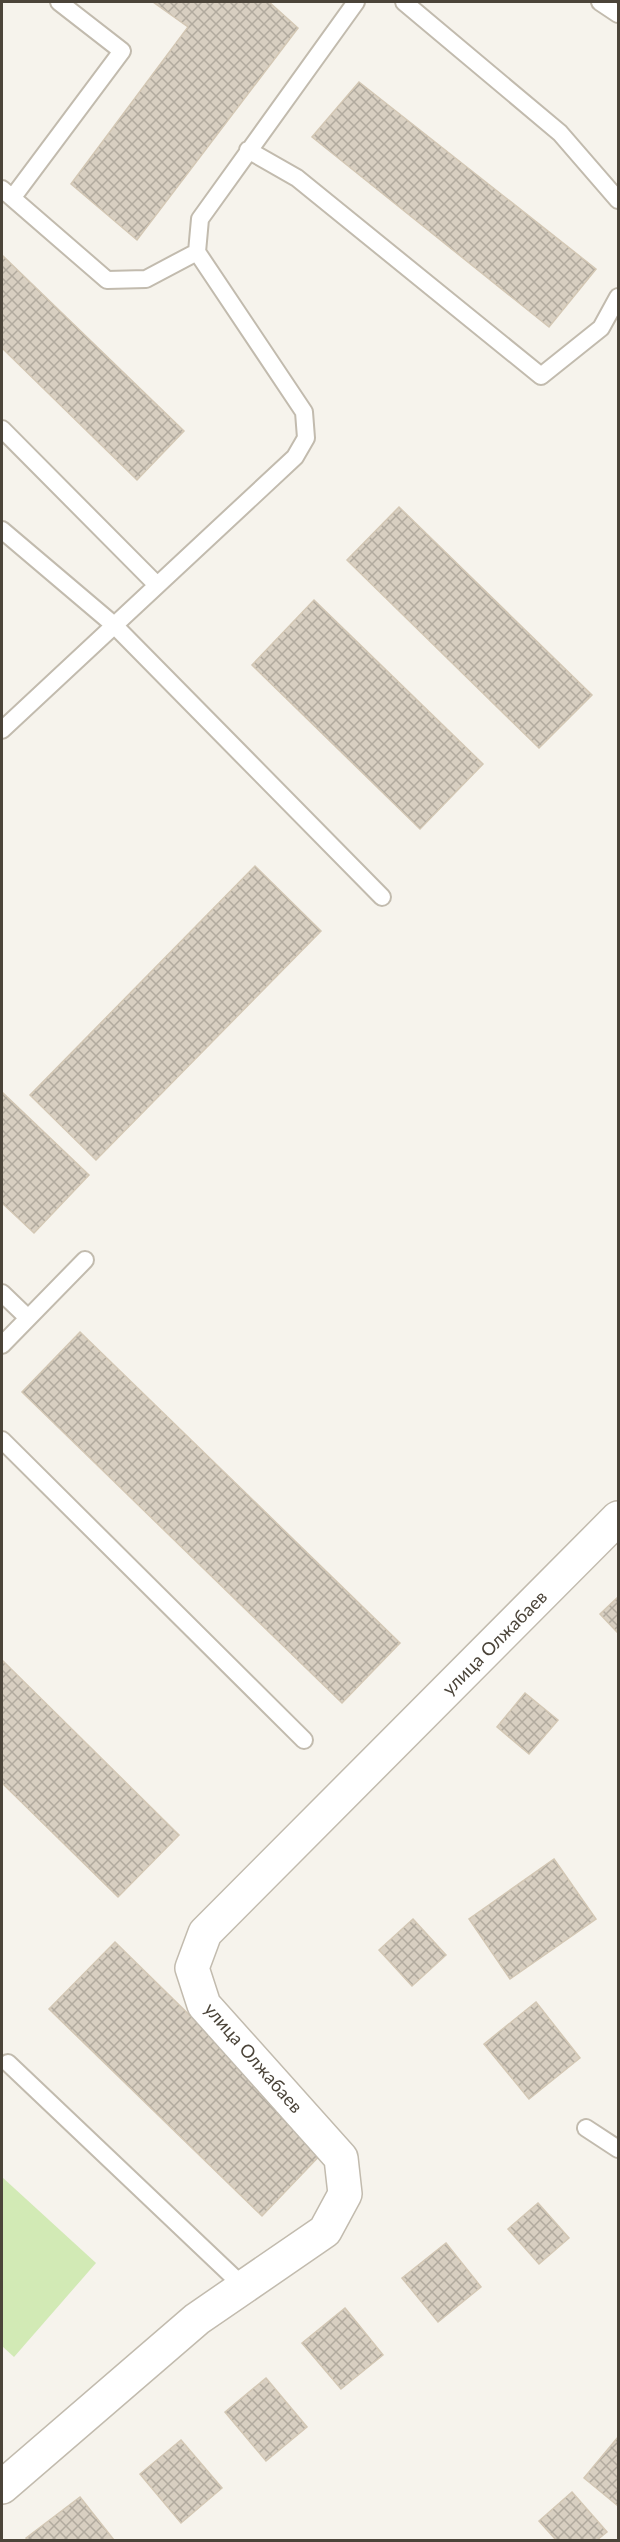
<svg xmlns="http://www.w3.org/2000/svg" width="620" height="2542" viewBox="0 0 620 2542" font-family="Lato,sans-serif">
	<defs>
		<pattern id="building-cross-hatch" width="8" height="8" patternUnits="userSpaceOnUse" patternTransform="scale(1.5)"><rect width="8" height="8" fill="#d8cfc1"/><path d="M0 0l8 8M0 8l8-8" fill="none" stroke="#b1aa9e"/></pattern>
	</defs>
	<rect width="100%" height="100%" fill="#f6f3ec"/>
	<path fill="#d2eab5" d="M2 2177 96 2263 14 2357 2 2346Z"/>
	<path fill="url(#building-cross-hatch)" stroke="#d3c7b4" stroke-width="1.5" d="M153 2H269L298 28 137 240 71 184 188 27Z
		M359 82 596 269 549 327 312 137Z
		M2 255 184 431 137 480 2 348Z
		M399 507 592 695 539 748 347 560Z
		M314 600 483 764 420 829 252 665Z
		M255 866 321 931 96 1160 30 1095Z
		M2 1092 89 1175 34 1233 2 1203Z
		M80 1332 400 1643 342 1703 22 1392Z
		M618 1597V1633L600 1614Z
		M2 1660 179 1835 118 1897 2 1783Z
		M525 1693 558 1720 529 1754 497 1727Z
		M554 1859 596 1919 510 1979 469 1919Z
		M413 1919 446 1955 412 1986 379 1950Z
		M115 1942 326 2149 262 2216 49 2009Z
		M536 2002 580 2058 529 2099 484 2044Z
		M538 2203 569 2238 539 2264 508 2229Z
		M446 2243 481 2287 438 2322 402 2278Z
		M345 2308 383 2355 341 2389 302 2343Z
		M266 2378 307 2427 266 2461 225 2412Z
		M618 2437V2506L584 2478Z
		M181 2440 222 2488 181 2523 140 2474Z
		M572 2492 607 2532 597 2540H556L539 2521Z
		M80 2497 114 2540H28L26 2538Z"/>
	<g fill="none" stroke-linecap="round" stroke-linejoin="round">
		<defs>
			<path id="service" d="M404 2 560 133 618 200
				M600 2 618 14
				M248 150 297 178 541 376 601 328 618 297
				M2 189 107 280 146 279 197 252
				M13 197 122 51 59 2
				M2 429 157 585
				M2 530 114 625 382 897
				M2 730 295 457 306 438 304 412 197 252 200 219 356 2
				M2 1293 28 1318
				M2 1345 85 1260
				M2 1440 304 1740
				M8 2063 244 2287
				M586 2128 618 2149"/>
			<path id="minor" d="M2 2487 197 2319 325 2231 345 2194 341 2158 204 2005 192 1968 205 1933 618 1518"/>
		</defs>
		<use href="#service" stroke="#c2bbae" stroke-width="20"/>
		<use href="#minor" stroke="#c2bbae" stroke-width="36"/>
		<use href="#service" stroke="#fff" stroke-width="16"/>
		<use href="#minor" stroke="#fff" stroke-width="33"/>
	</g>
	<g text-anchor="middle" stroke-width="5" stroke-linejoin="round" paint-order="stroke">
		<g font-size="18" fill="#4b4439" stroke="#fff">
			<text transform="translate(495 1643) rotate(-45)" y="6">улица Олжабаев</text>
			<text transform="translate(253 2058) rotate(49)" y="6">улица Олжабаев</text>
		</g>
	</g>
	<rect width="620" height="2542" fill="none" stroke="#4b4439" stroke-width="6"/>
</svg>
